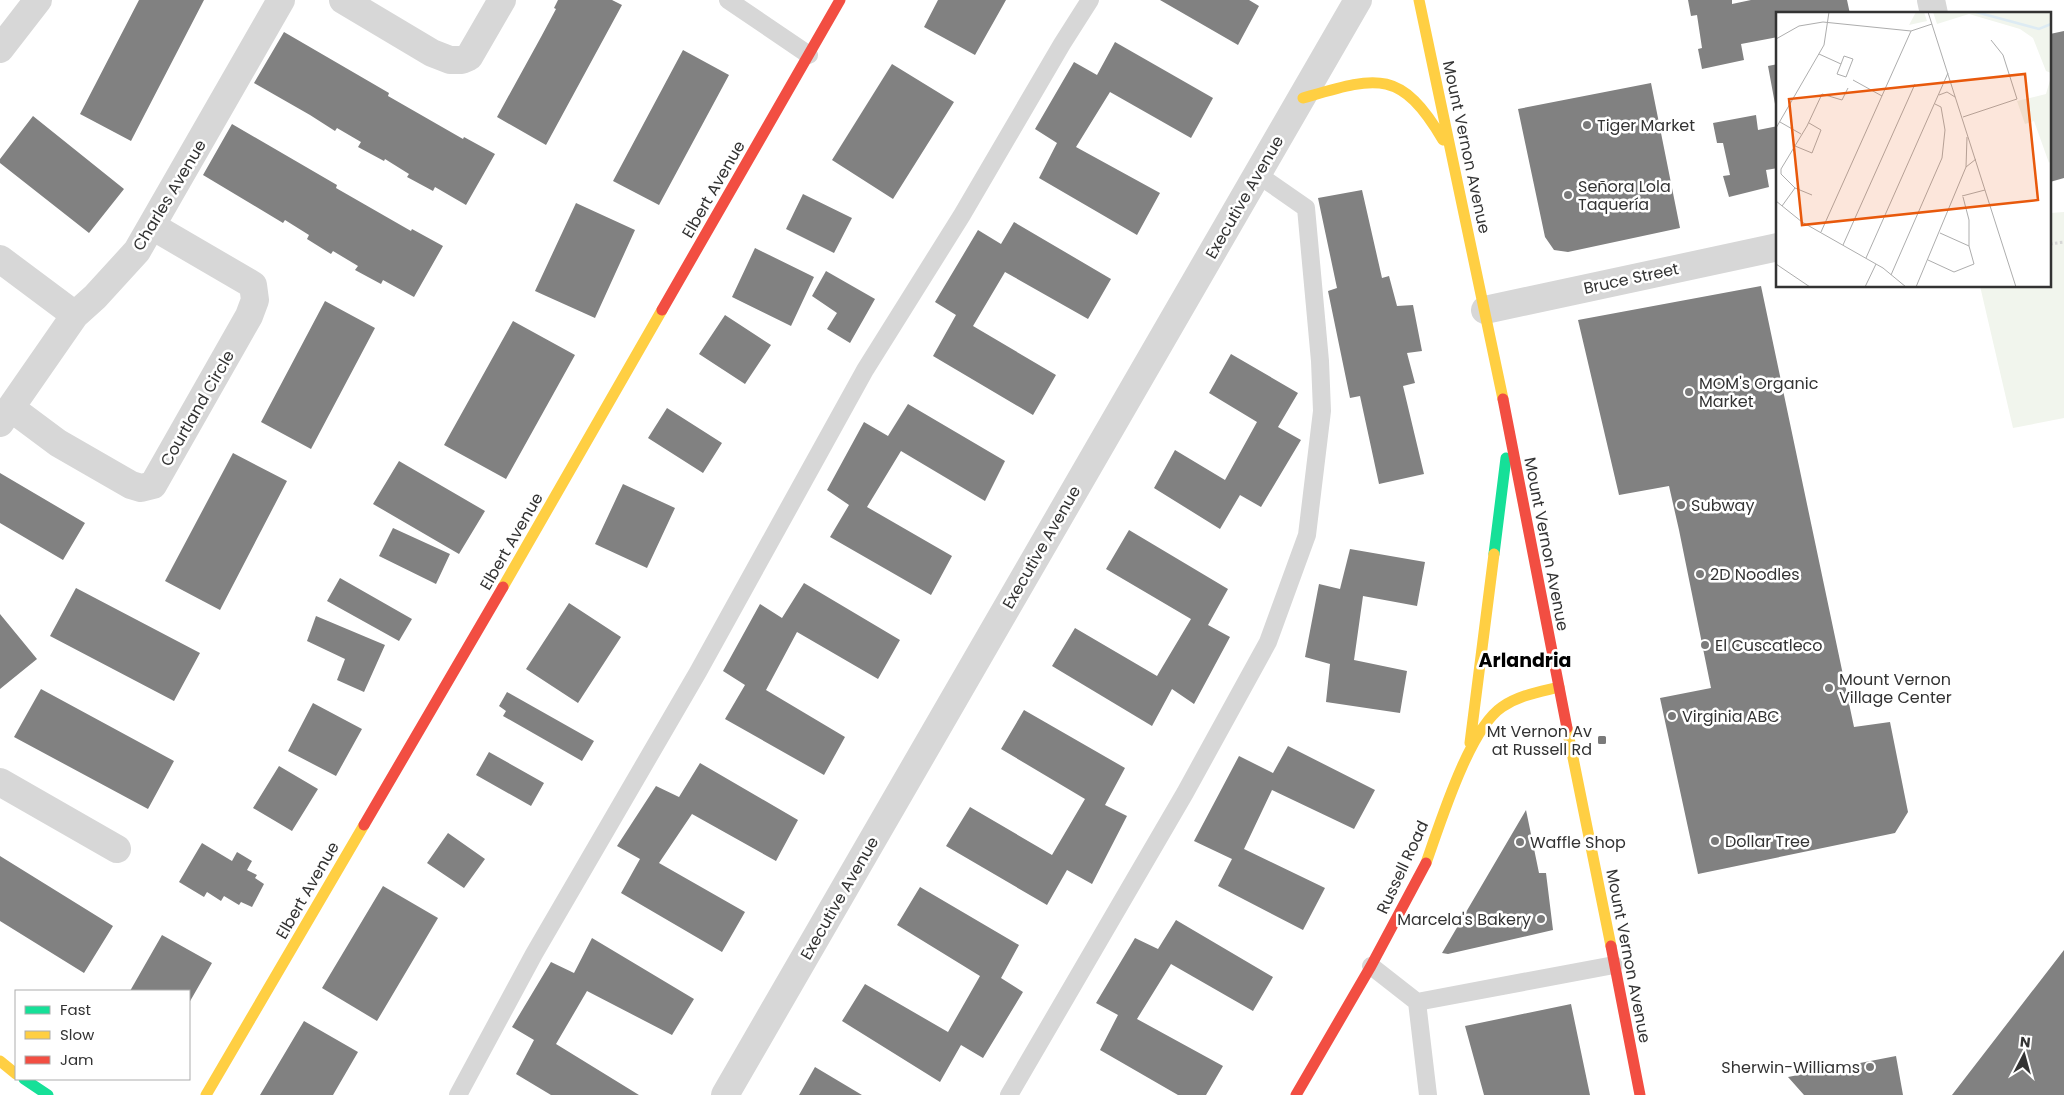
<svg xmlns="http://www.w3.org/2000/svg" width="2064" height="1095" viewBox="0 0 2064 1095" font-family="Poppins,sans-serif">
	<rect width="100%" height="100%" fill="#fff"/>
	<path fill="#f1f5ed" d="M2064 212V418L2013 428 1980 286H2050V213Z"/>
	<path fill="#818181" d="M139 0H204L131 141 80 114Z
		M558 0H612L622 5 546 145 497 117 541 37 556 9 554 8Z
		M938 0H1006L975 55 924 27Z
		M1160 0H1249L1259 6 1238 45Z
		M1688 0H1732V4L1751 0H1847L1850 14H1778V37L1741 44 1744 60 1702 69 1698 49 1702 48 1697 15 1691 16Z
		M2064 31V178L2050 182V34Z
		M284 32 389 93 388 96 463 139 464 137 495 154 466 205 435 187 433 191 407 177 409 174 385 159 384 161 358 147 361 142 337 128 335 131 310 115 254 83Z
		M1115 42 1213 98 1191 138 1110 92 1076 147 1160 193 1137 235 1039 178 1057 143 1035 129 1074 62 1097 75Z
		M683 50 729 75 659 205 613 181Z
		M892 64 954 102 893 199 832 160Z
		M1778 64V104H1775L1768 66Z
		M1651 83 1680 228 1568 252 1554 250 1545 237 1518 109Z
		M1756 115 1758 130 1778 126V168L1766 170 1769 187 1729 197 1723 176 1730 175 1723 143H1717L1713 123Z
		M33 116 124 189 89 233 0 163V159Z
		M232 124 337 185 336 188 411 231 412 229 443 246 414 297 383 280 381 284 355 270 358 266 333 251 331 254 307 239 309 235 285 220 283 223 203 175Z
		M1362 190 1382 278 1389 276 1397 306 1413 305 1422 351 1407 353 1415 383 1403 386 1424 474 1379 484 1360 396 1350 398 1328 291 1337 288 1318 198Z
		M803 194 852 218 834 253 786 229Z
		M576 203 635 230 595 318 535 291Z
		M1014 222 1111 279 1088 319 1005 272 973 326 1056 375 1033 415 933 356 956 315 935 302 978 230 1001 244Z
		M755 248 814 277 791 326 732 297Z
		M826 271 875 299 850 343 827 329 837 313 812 296Z
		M1761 286 1854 727 1890 722 1908 812 1895 833 1698 874 1660 698 1711 688 1679 530 1669 486 1619 495 1578 320Z
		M325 301 375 328 311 449 261 422Z
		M725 315 771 345 745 384 699 354Z
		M513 321 575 355 506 479 444 445Z
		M1231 354 1298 393 1278 427 1301 440 1261 507 1240 495 1220 529 1154 488 1175 450 1225 480 1257 422 1209 393Z
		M908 404 1005 461 985 501 901 451 867 507 952 556 931 595 830 537 849 505 827 490 864 422 888 436Z
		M667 408 722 443 703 473 648 438Z
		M233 453 287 481 220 610 165 581Z
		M399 461 485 511 459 554 373 504Z
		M0 473 85 523 63 560 0 523Z
		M623 484 675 508 647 568 595 544Z
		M393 528 450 554 436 584 379 556Z
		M1129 530 1228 589 1208 625 1230 637 1194 704 1172 689 1152 726 1052 666 1075 628 1157 676 1191 619 1106 569Z
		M1350 549 1425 562 1417 606 1363 596 1354 660 1407 671 1400 713 1326 702 1330 664 1305 657 1319 584 1340 589Z
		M340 578 412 619 399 641 327 601Z
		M804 583 900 640 878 679 797 632 766 690 845 737 824 775 725 719 745 685 723 671 760 604 782 618Z
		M76 588 200 653 174 701 50 636Z
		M569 603 621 637 578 703 526 669Z
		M0 614 37 659 0 689Z
		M316 616 385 645 364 692 337 680 345 659 307 641Z
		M41 689 174 761 148 809 14 737Z
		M507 692 594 741 582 761 503 716 506 711 499 706Z
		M313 703 362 729 336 776 288 751Z
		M1024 710 1125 768 1105 805 1127 816 1092 884 1067 870 1047 905 946 846 970 807 1052 855 1085 799 1001 749Z
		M1288 746 1375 790 1354 829 1272 790 1244 849 1325 888 1303 930 1218 886 1232 859 1194 841 1239 756 1273 773Z
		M489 752 544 783 531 806 476 775Z
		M700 763 798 820 776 861 692 814 659 863 745 912 722 952 621 893 640 859 617 846 656 786 679 797Z
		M279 766 318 789 292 831 253 808Z
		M1526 810 1539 873H1546L1553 930 1448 954 1442 953Z
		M448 833 485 859 464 888 427 863Z
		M202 843 232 861 237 852 252 861 247 870 257 875 255 878 264 884 252 907 241 902 239 905 224 896 221 901 207 892 204 897 179 882Z
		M0 856 113 926 84 973 0 921Z
		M383 886 438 918 377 1021 322 988Z
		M920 887 1019 945 1001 978 1023 992 983 1058 961 1045 940 1082 842 1021 865 984 948 1032 980 976 897 925Z
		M1176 920 1273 977 1253 1011 1171 964 1137 1019 1223 1066 1206 1095H1178L1100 1050 1118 1015 1096 1003 1135 938 1158 949Z
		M162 935 212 963 189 1003V991H130Z
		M592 938 694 999 672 1035 587 991 556 1044 639 1095H551L516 1074 534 1040 512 1027 551 962 574 973Z
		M2064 950V1095H1952Z
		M1571 1004 1590 1095H1484L1465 1026Z
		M304 1021 358 1052 333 1095H260Z
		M1896 1056 1903 1095H1804L1788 1077Z
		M815 1067 862 1095H799Z"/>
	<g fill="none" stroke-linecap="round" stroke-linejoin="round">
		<path stroke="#d6d6d6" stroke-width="3" stroke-dasharray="2.5 2.5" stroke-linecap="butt" d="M2050 244 2064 242"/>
		<path stroke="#d7d7d7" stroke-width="18" d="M728 0 809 55
			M1371 966 1417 1002 1614 965
			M1417 1002 1428 1095
			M458 1095 534 954 698 672 865 370 962 215 1062 44 1090 0
			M1009 1095 1185 793 1268 642 1307 535 1322 411 1320 361 1306 208 1257 174"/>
		<path stroke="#d7d7d7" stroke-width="28" d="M343 0 432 53 450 60H462L469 57 502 0
			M1931 0 1934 14
			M0 49 38 0
			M0 259 75 315
			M1485 310 1778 247
			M11 408 58 443 131 485 141 488 153 485 249 316 255 300 253 285 152 226
			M0 423 75 315 95 297 137 251 281 0
			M0 782 117 849
			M725 1095 1358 0"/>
		<path stroke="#16e098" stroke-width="11" d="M1494 554 1506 458
			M24 1079 48 1095"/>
		<path stroke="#ffcf43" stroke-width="11" d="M1419 0 1503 399
			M1303 98C1376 77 1400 67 1443 140
			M503 587 662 310
			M1567 728 1611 946
			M1470 743 1494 554
			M1426 863C1440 824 1469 729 1502 707 1520 695 1539 692 1559 687
			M0 1061 16 1074
			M206 1095 364 825"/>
		<path stroke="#f24e42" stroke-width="11" d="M662 310 840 0
			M1503 399 1567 728
			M364 825 503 587
			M1611 946 1640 1095
			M1296 1095 1371 966 1426 863"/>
	</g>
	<g fill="#7a7a7a" stroke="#fff" stroke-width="2">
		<circle cx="1587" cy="125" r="5"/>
		<circle cx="1568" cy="195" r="5"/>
		<circle cx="1689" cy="392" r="5"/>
		<circle cx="1681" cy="505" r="5"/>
		<circle cx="1700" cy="574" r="5"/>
		<circle cx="1705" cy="645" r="5"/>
		<circle cx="1829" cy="688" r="5"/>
		<circle cx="1672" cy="716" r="5"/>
		<rect x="1597" y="735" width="10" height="10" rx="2.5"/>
		<circle cx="1715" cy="841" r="5"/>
		<circle cx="1520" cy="842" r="5"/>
		<circle cx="1541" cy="919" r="5"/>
		<circle cx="1870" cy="1067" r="5"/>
	</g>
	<g text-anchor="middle" stroke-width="5" stroke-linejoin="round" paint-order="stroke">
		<g font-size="16" fill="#333" stroke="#fff" text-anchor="start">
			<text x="1597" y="131">Tiger Market</text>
			<text x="1578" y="192">Señora Lola<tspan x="1578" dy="18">Taquería</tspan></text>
			<text x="1699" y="389">MOM's Organic<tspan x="1699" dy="18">Market</tspan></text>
			<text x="1691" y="511">Subway</text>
			<text x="1710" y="580">2D Noodles</text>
			<text x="1715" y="651">El Cuscatleco</text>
			<text x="1839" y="685">Mount Vernon<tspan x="1839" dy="18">Village Center</tspan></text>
			<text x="1682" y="722">Virginia ABC</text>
			<text x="1592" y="737" text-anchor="end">Mt Vernon Av<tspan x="1592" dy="18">at Russell Rd</tspan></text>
			<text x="1725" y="847">Dollar Tree</text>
			<text x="1530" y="848">Waffle Shop</text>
			<text x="1531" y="925" text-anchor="end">Marcela's Bakery</text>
			<text x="1860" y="1073" text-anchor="end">Sherwin-Williams</text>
		</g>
		<g font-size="16" fill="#333" stroke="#fff">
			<text transform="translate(1467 147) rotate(78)" y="6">Mount Vernon Avenue</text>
			<text transform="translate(713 189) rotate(-60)" y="6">Elbert Avenue</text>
			<text transform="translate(169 195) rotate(-59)" y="6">Charles Avenue</text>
			<text transform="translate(1244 197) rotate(-60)" y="6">Executive Avenue</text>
			<text transform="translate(1631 278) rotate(-12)" y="6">Bruce Street</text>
			<text transform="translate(197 408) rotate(-60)" y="6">Courtland Circle</text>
			<text transform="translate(511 541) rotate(-60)" y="6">Elbert Avenue</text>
			<text transform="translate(1547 544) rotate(79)" y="6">Mount Vernon Avenue</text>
			<text transform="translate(1041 547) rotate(-60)" y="6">Executive Avenue</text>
			<text transform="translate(1402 867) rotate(-65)" y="6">Russell Road</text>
			<text transform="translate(307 890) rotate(-60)" y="6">Elbert Avenue</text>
			<text transform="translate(839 898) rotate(-60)" y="6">Executive Avenue</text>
			<text transform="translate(1629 956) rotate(79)" y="6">Mount Vernon Avenue</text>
		</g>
		<g font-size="19" font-weight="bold" fill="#000" stroke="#fff">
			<text x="1525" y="667">Arlandria</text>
		</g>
	</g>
	<g transform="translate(1776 12)">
		<rect width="275" height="275" fill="#fff"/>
		<path d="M140 0H148L151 9 133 13ZM157 0H275V61L270 59 257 26 244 17 193 2 161 12ZM275 65V148L273 151 258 109 249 112 241 89 270 82Z" fill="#f1f5ed"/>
		<path fill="none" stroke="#ddebf3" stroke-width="2.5" d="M200 0 263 17 275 12"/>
		<path fill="none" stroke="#adadad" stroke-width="1" d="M152 0 240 275M0 27 23 14 47 10 135 19 156 12M43 42 65 52 61 62 70 65 77 47 68 44 65 52M77 68 106 84M163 83 171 80 179 85M187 105 241 87 227 43 215 28M4 110 25 122M0 116 48 33 53 0M19 134 36 141 45 118 33 111M190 155 191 125M36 183 19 176 5 162V157L31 114 46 82 66 88 72 76M186 184 209 178M187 185 193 208V234M0 189 26 210 107 256 130 275M6 194 19 176M45 220 135 19M67 233 139 72M90 246 172 61M152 248 178 260 198 252 193 234 164 221M0 252 34 275M115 263 166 146 169 118 165 95 159 92M89 275 100 252M140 275 190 155 200 147"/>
		<path fill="#e8590c" fill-opacity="0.15" stroke="#e8590c" stroke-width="2.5" d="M249 62 262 188 26 213 13 87Z"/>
		<rect width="275" height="275" fill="none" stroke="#333" stroke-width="2.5"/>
	</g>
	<rect x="15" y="990" width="175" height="90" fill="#ffffff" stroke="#adadad"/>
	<rect x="25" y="1006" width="25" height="8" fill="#16e098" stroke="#adadad"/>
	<text x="60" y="1015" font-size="15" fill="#333333">Fast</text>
	<rect x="25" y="1031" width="25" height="8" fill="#ffcf43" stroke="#adadad"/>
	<text x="60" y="1040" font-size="15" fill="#333333">Slow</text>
	<rect x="25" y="1056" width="25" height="8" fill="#f24e42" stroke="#adadad"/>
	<text x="60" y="1065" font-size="15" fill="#333333">Jam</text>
	<g transform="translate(2024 1055) rotate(6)" stroke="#ffffff" stroke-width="4" paint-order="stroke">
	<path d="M0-4L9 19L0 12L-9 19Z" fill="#333333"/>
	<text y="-8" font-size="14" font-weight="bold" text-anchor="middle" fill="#333333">N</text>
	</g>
</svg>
